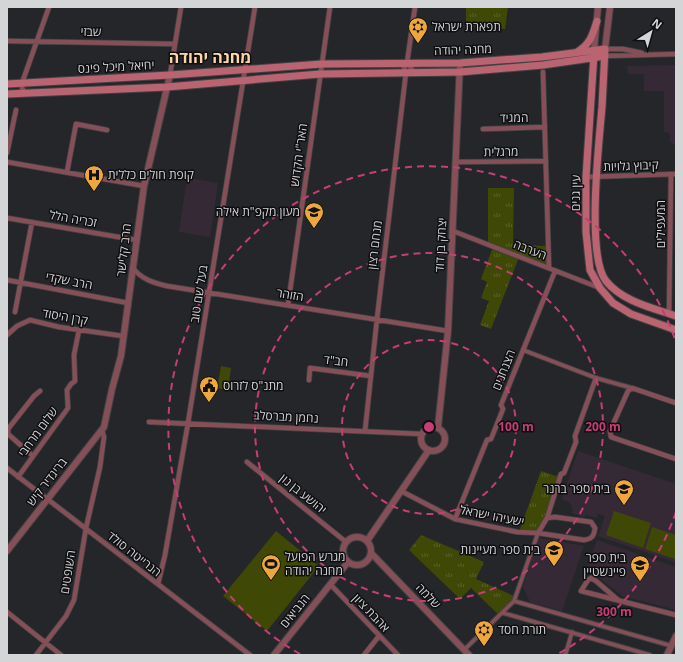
<svg xmlns="http://www.w3.org/2000/svg" width="683" height="662" viewBox="0 0 683 662" font-family="'Open Sans',Heebo,sans-serif">
	<defs>
		<pattern id="grass-tufts" width="24" height="20" patternUnits="userSpaceOnUse"><rect width="24" height="20" fill="#3f4805"/><path d="M3 7l-1-3M5 7V3M7 7l1-3M15 17l-1-3M17 17v-4M19 17l1-3" fill="none" stroke="#5a6229"/></pattern>
	</defs>
	<rect width="100%" height="100%" fill="#25262a"/>
	<path fill="#362936" d="M676 65V146L670 142V133L664 132V91H644V74H628L627 66Z
		M187 178 218 183 210 237 179 232Z
		M578 451 676 484 675 562 598 536 605 516 598 514 597 518 586 515 584 517 572 513 573 510 569 502 562 499Z
		M539 538 584 546 562 611 530 602 523 587Z
		M597 540 676 567V610L622 596 587 568Z"/>
	<path fill="url(#grass-tufts)" d="M466 7H508L505 29 466 26Z
		M488 188H514L513 245 548 246 549 268 519 257 491 329 480 325 489 301 481 298 487 282 481 279 493 247 488 245Z
		M541 471 556 476 561 474 538 533 519 532Z
		M421 535 484 562 476 579 516 597 500 616 471 588 460 599 409 550Z"/>
	<path fill="#3f4805" d="M221 366 231 368 228 390 217 388Z
		M614 511 651 523 643 548 606 535Z
		M652 527 676 535 675 559 645 549Z
		M276 531 319 566 267 631 223 596Z"/>
	<g fill="none" stroke-linecap="round" stroke-linejoin="round">
		<defs>
			<path id="pedestrian" d="M523 350 596 378 632 388
				M514 601 672 646
				M503 613 650 655
				M464 650 514 601 538 533
				M564 655 566 653 572 632"/>
			<path id="minor" d="M7 41 175 44
				M605 49H623L642 53
				M605 56 676 54
				M414 72 407 63 415 7
				M543 72 549 268
				M170 75 181 7
				M25 93 22 88V83L49 7
				M483 129 545 127
				M7 153 16 110
				M7 162 144 186
				M456 162 546 161
				M67 172 76 124 107 130
				M586 177 676 174
				M7 218 136 240
				M453 231 600 288
				M133 268C141 279 154 283 167 286L448 331
				M7 280 128 303
				M288 305 330 7
				M15 312 32 222
				M669 314 671 174
				M7 335 17 326 30 320 59 327 123 336
				M309 380 310 368 371 376
				M676 403 632 388 628 391 610 431 611 437 676 459
				M149 422 422 434
				M365 431 377 319 406 72 402 63
				M33 456 8 434V429L34 396 40 391
				M247 462 346 542
				M7 468 250 655
				M18 477 68 408 67 390 71 384 75 381 74 355 79 330
				M401 491 455 519 517 532 538 533
				M555 517 591 522 595 528C594 536 592 539 584 540L538 533 547 518Z
				M547 518 561 474 564 473 576 442 575 436 596 378
				M455 519 487 440 491 439 503 409 501 405 555 271
				M158 584 165 555 188 423 255 7
				M330 584 398 655
				M618 600 596 581 591 578 588 580 581 591 676 615
				M7 612 61 655
				M36 655 66 616 74 600 86 528 100 467 104 437 102 430
				M364 655 379 636"/>
			<path id="tertiary" d="M605 49 610 7
				M594 50 598 7
				M421 439a12 12 0 1 1 24 0a12 12 0 1 1-24 0Z
				M438 427 448 331 460 63
				M343 551a14 14 0 1 1 28 0a14 14 0 1 1-28 0Z
				M367 541 429 450
				M7 551 104 427 112 389 121 356 144 186 170 75
				M371 553 469 655
				M274 655 348 562
				M667 655 676 636"/>
			<path id="secondary" d="M577 52C590 45 593 34 597 21
				M594 54 586 177V232L590 270 600 288 613 303 631 314 676 330
				M7 84 170 75 322 64 460 63 542 57 605 49C604 68 603 88 602 107 599 142 586 256 606 281 623 302 653 308 676 316
				M7 94 167 87 320 74 460 72 543 65 605 56"/>
		</defs>
		<use href="#pedestrian" stroke="#414246" stroke-width="5.5"/>
		<use href="#minor" stroke="#414246" stroke-width="6"/>
		<use href="#tertiary" stroke="#414246" stroke-width="8"/>
		<use href="#secondary" stroke="#414246" stroke-width="9"/>
		<use href="#pedestrian" stroke="#854f57" stroke-width="3.5"/>
		<use href="#minor" stroke="#854f57" stroke-width="4.5"/>
		<use href="#tertiary" stroke="#854f57" stroke-width="6"/>
		<use href="#secondary" stroke="#ba6471" stroke-width="7"/>
	</g>
	<g fill="none" stroke="#c63e74" stroke-width="2" stroke-dasharray="7 5">
		<circle cx="429" cy="427" r="87"/>
		<circle cx="429" cy="427" r="174"/>
		<path d="M676 512A261 261 0 0 1 558 654M300 654A261 261 0 1 1 676 342"/>
	</g>
	<defs>
		<symbol id="synagogue-pin" viewBox="-11 -11 22 30"><path d="M0 17L-7.5 6A9.5 9.5 0 1 1 7.5 6Z" fill="#eea73d" stroke="#0f0f11"/><path d="M0-6.5L5.6 3.2H-5.6ZM0 6.5L5.6-3.2H-5.6Z" fill="#111"/></symbol>
		<symbol id="hospital-pin" viewBox="-11 -11 22 30"><path d="M0 17L-7.5 6A9.5 9.5 0 1 1 7.5 6Z" fill="#eea73d" stroke="#0f0f11"/><path d="M-5-5h3v3.5h4V-5h3V5h-3V1.5h-4V5h-3Z" fill="#111"/></symbol>
		<symbol id="school-pin" viewBox="-11 -11 22 30"><path d="M0 17L-7.5 6A9.5 9.5 0 1 1 7.5 6Z" fill="#eea73d" stroke="#0f0f11"/><path d="M0-5L7-2L0 1L-7-2ZM-4 1L0 2.5L4 1V4Q0 6-4 4Z" fill="#111"/></symbol>
		<symbol id="civic-pin" viewBox="-11 -11 22 30"><path d="M0 17L-7.5 6A9.5 9.5 0 1 1 7.5 6Z" fill="#eea73d" stroke="#0f0f11"/><path d="M-.6-6.5H3V-4.5H.6V-3L4-1V1h2V6H-6V1h2V-1L-.6-3ZM-1.2 2.5V6h2.4V2.5Z" fill="#111"/></symbol>
		<symbol id="stadium-pin" viewBox="-11 -11 22 30"><path d="M0 17L-7.5 6A9.5 9.5 0 1 1 7.5 6Z" fill="#eea73d" stroke="#0f0f11"/><path d="M0-5a6.5 5 0 1 0 0 10a6.5 5 0 1 0 0-10ZM-3.5-1.8h7v3.6h-7Z" fill="#111"/></symbol>
	</defs>
	<g fill-rule="evenodd">
		<use href="#synagogue-pin" x="407" y="16" width="22" height="30"/>
		<use href="#hospital-pin" x="83" y="164" width="22" height="30"/>
		<use href="#school-pin" x="303" y="201" width="22" height="30"/>
		<use href="#civic-pin" x="198" y="375" width="22" height="30"/>
		<use href="#school-pin" x="613" y="478" width="22" height="30"/>
		<use href="#school-pin" x="543" y="539" width="22" height="30"/>
		<use href="#stadium-pin" x="260" y="553" width="22" height="30"/>
		<use href="#school-pin" x="629" y="554" width="22" height="30"/>
		<use href="#synagogue-pin" x="473" y="619" width="22" height="30"/>
	</g>
	<g text-anchor="middle" stroke-width="3" stroke-linejoin="round" paint-order="stroke">
		<g font-size="12" fill="#d4d5d7" stroke="#0f0f11" text-anchor="start">
			<text x="432" y="31">תפארת ישראל</text>
			<text x="108" y="179">קופת חולים כללית</text>
			<text x="300" y="216" text-anchor="end">מעון מקפ"ת אילה</text>
			<text x="223" y="390">מתנ"ס לזרוס</text>
			<text x="610" y="493" text-anchor="end">בית ספר ברנר</text>
			<text x="540" y="554" text-anchor="end">בית ספר מעיינות</text>
			<text x="285" y="561">מגרש הפועל<tspan x="285" dy="14">מחנה יהודה</tspan></text>
			<text x="626" y="562" text-anchor="end">בית ספר<tspan x="626" dy="14">פיינשטיין</tspan></text>
			<text x="498" y="634">תורת חסד</text>
		</g>
		<g font-size="12" fill="#d4d5d7" stroke="#0f0f11">
			<text transform="translate(91 32) rotate(1)" y="4">שבזי</text>
			<text transform="translate(463 50) rotate(-2)" y="4">מחנה יהודה</text>
			<text transform="translate(116 67) rotate(-3)" y="4">יחיאל מיכל פינס</text>
			<text transform="translate(514 118) rotate(-1)" y="4">המגיד</text>
			<text transform="translate(501 152) rotate(-1)" y="4">מרגלית</text>
			<text transform="translate(299 155) rotate(-82)" y="4">האר"י הקדוש</text>
			<text transform="translate(631 166) rotate(-2)" y="4">קיבוץ גלויות</text>
			<text transform="translate(576 193) rotate(-89)" y="4">עין גנים</text>
			<text transform="translate(73 219) rotate(10)" y="4">זכריה הלל</text>
			<text transform="translate(661 224) rotate(-90)" y="4">המעפילים</text>
			<text transform="translate(375 245) rotate(-83)" y="4">מנחם רצון</text>
			<text transform="translate(441 245) rotate(-87)" y="4">יצחק בן דוד</text>
			<text transform="translate(124 250) rotate(-83)" y="4">הרב קלישר</text>
			<text transform="translate(530 250) rotate(21)" y="4">הערבה</text>
			<text transform="translate(69 281) rotate(11)" y="4">הרב שקדי</text>
			<text transform="translate(199 294) rotate(-81)" y="4">בעל שם טוב</text>
			<text transform="translate(290 295) rotate(9)" y="4">הזוהר</text>
			<text transform="translate(65 317) rotate(10)" y="4">קרן היסוד</text>
			<text transform="translate(336 361) rotate(7)" y="4">חב"ד</text>
			<text transform="translate(504 370) rotate(-68)" y="4">הצנחנים</text>
			<text transform="translate(286 417) rotate(3)" y="4">נחמן מברסלב</text>
			<text transform="translate(38 432) rotate(-54)" y="4">שלום מרחבי</text>
			<text transform="translate(47 482) rotate(-52)" y="4">בריגדיר קיש</text>
			<text transform="translate(303 494) rotate(39)" y="4">יהושע בן נון</text>
			<text transform="translate(492 516) rotate(11)" y="4">ישעיהו ישראל</text>
			<text transform="translate(134 554) rotate(38)" y="4">הנרייטה סולד</text>
			<text transform="translate(68 572) rotate(-81)" y="4">השופטים</text>
			<text transform="translate(428 596) rotate(46)" y="4">שלמה</text>
			<text transform="translate(295 611) rotate(-51)" y="4">הנביאים</text>
			<text transform="translate(371 613) rotate(46)" y="4">אהבת ציון</text>
		</g>
		<g font-size="16" font-weight="bold" fill="#ffd7a3" stroke="#0f0f11">
			<text x="210" y="63">מחנה יהודה</text>
		</g>
	</g>
	<circle cx="429" cy="427" r="6" fill="#c63e74" stroke="#0f0f11" stroke-width="2"/>
	<g font-size="12" text-anchor="middle" font-weight="bold" fill="#c63e74" stroke="#0f0f11" stroke-width="3" stroke-linejoin="round" paint-order="stroke">
		<text x="516" y="431">100 m</text>
		<text x="603" y="431">200 m</text>
		<text x="614" y="616">300 m</text>
	</g>
	<rect width="683" height="662" fill="none" stroke="#d4d5d7" stroke-width="16"/>
	<g transform="translate(651 32) rotate(37)" stroke="#0f0f11" stroke-width="3" paint-order="stroke">
	<path d="M0-3L7 15L0 10L-7 15Z" fill="#d4d5d7"/>
	<text y="-6" font-size="11" font-weight="bold" text-anchor="middle" fill="#d4d5d7">N</text>
	</g>
</svg>
